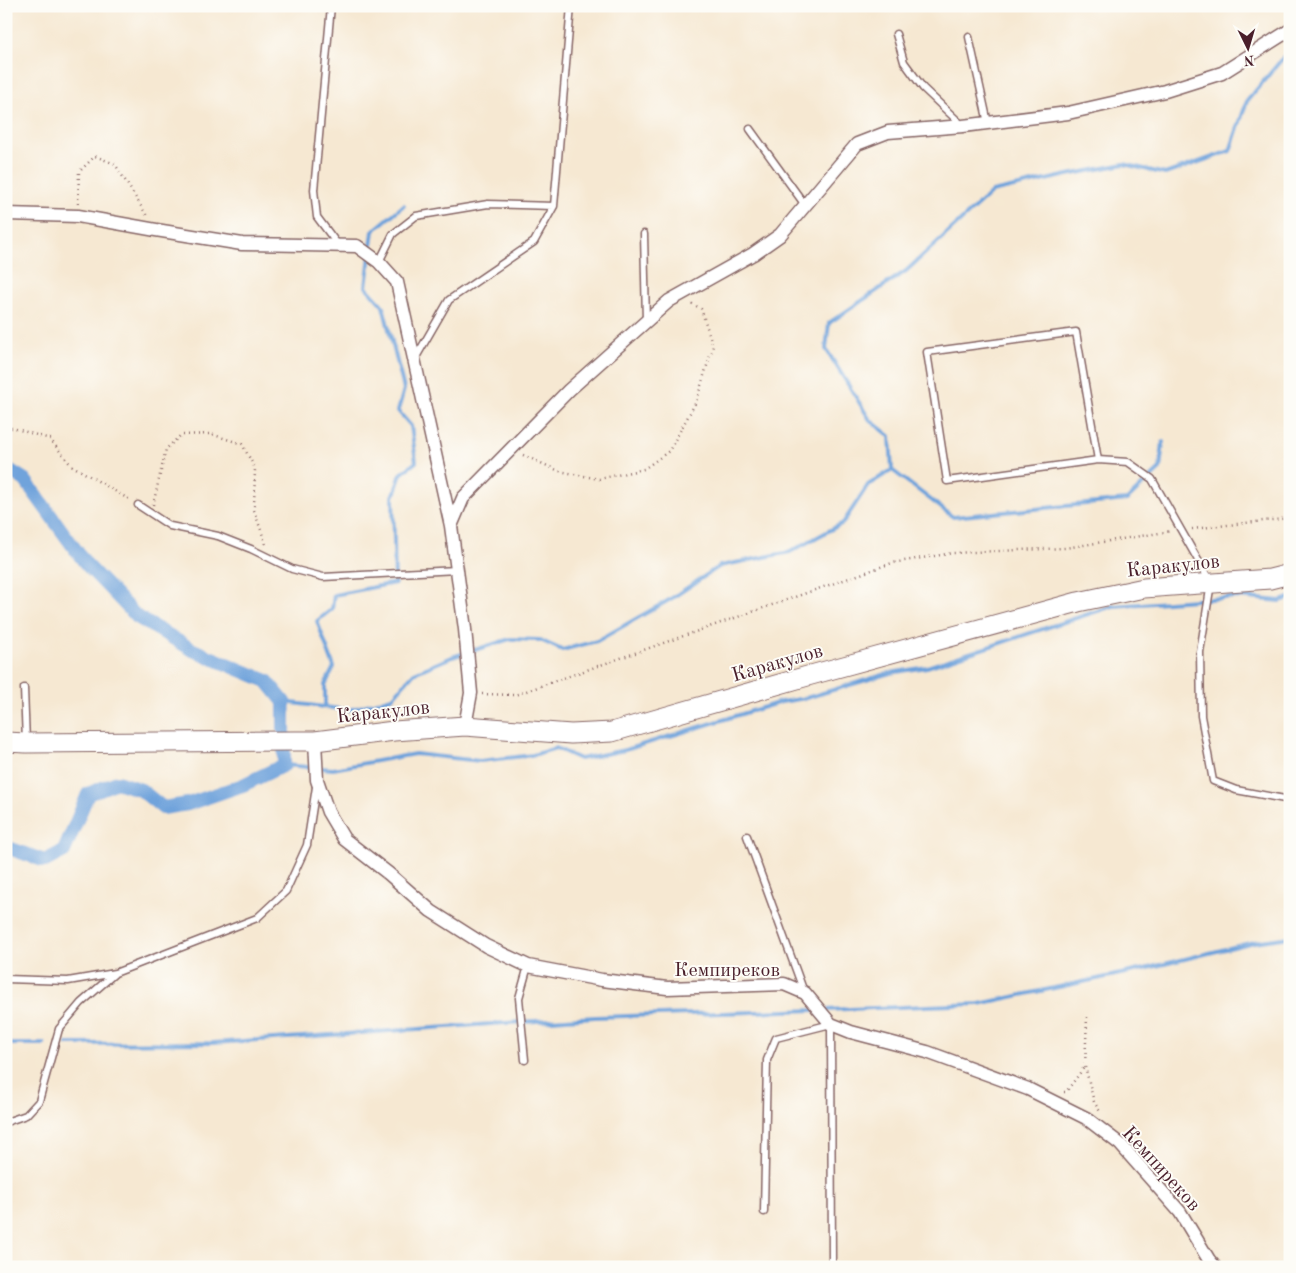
<svg xmlns="http://www.w3.org/2000/svg" width="1296" height="1273" viewBox="0 0 1296 1273" font-family="'Old Standard TT',serif">
	<rect width="100%" height="100%" fill="#fdfcf7"/>
	<filter id="ink" filterUnits="userSpaceOnUse"><feTurbulence type="fractalNoise" baseFrequency=".02" numOctaves="2"/><feDisplacementMap in="SourceGraphic" scale="10" xChannelSelector="R" yChannelSelector="G"/><feConvolveMatrix kernelMatrix="1 2 1 2 8 2 1 2 1" color-interpolation-filters="sRGB"/></filter>
	<filter id="wash" filterUnits="userSpaceOnUse"><feTurbulence type="fractalNoise" baseFrequency=".0096" numOctaves="4" result="noise"/><feDisplacementMap in="SourceGraphic" scale="20" xChannelSelector="R" yChannelSelector="G"/><feGaussianBlur stdDeviation="1.12" result="paint"/><feColorMatrix in="noise" values="0 0 0 0 0 0 0 0 0 0 0 0 0 0 0 0 0 1.4 0 .05"/><feComposite in="paint" operator="in"/></filter>
	<g filter="url(#wash)">
		<rect width="100%" height="100%" fill="#f6e8d2"/>
		<g fill="none" stroke-linecap="round" stroke-linejoin="round">
			<path stroke="#6fa3db" stroke-width="4" d="M892 470 890 436 870 420 826 349 829 323 906 271 992 192 1068 175 1124 164 1165 174 1230 151 1247 101 1287 53H1290
				M284 702 349 710 392 698 414 673 452 657 510 639 540 640 562 650 597 641 669 600 720 566 790 552 843 523 868 485 892 470 953 517 1127 500 1160 469 1163 442
				M325 707V685L334 667 317 621 332 609 334 595 395 583 393 497 401 474 416 462 411 426 398 411 404 389 383 306 366 287 373 231 404 205
				M284 765 333 769 415 754 480 761 533 755 556 748 580 759 625 750 781 702 806 698 890 673 927 667 1113 606 1238 597 1280 601 1290 598
				M823 1010 979 1004 1144 969 1254 942 1290 937
				M6 1044H44
				M67 1044 213 1043 595 1017 816 1010"/>
			<path stroke="#6fa3db" stroke-width="14" d="M6 468 25 480 86 564 137 617 193 650 267 681 284 702V765L243 785 188 804 163 808 141 790 117 782 88 794 64 851 45 861 6 847"/>
		</g>
	</g>
	<g filter="url(#ink)">
		<g fill="none" stroke-linecap="round" stroke-linejoin="round">
			<defs>
				<path id="service" d="M331 6 314 190 317 217 338 245
					M896 34 904 62 923 88 962 125
					M969 37 988 123
					M750 129 805 205
					M644 234 646 321
					M379 262 393 234 416 216 488 204 554 206 571 6
					M415 359 449 300 534 242 554 206
					M1098 460 1076 332 927 352 947 481 1098 460 1128 462 1152 479 1211 583 1200 652 1201 716 1213 781 1236 790 1290 800
					M138 505 170 526 218 536 251 549 292 569 323 577 457 570
					M24 688 26 742
					M747 836 804 992
					M6 979 68 981 115 973 257 918 286 891 307 845 316 787
					M525 1060 519 998 528 966
					M6 1122 26 1115 39 1101 59 1029 81 1003 114 974
					M764 1212 767 1060 776 1038 831 1024 832 1267"/>
				<path id="minor" d="M6 214 78 216 156 230 242 244 357 246 379 262 397 282 451 526 465 629 471 693 465 726
					M451 526 463 498 569 390 669 301 753 254 780 235 857 144 888 132 963 126 1068 113 1165 91 1222 73 1290 30
					M315 741 317 780 328 812 344 839 389 874 431 911 486 946 528 966 602 980 667 988 784 984 805 993 831 1024 851 1032 927 1052 1028 1089 1086 1118 1120 1144 1180 1212 1209 1260 1215 1267"/>
				<path id="secondary" d="M6 742 26 743 296 741H315L394 731 465 726 571 734 612 732 811 675 1078 602 1144 588 1270 579 1290 574"/>
			</defs>
			<use href="#service" stroke="#866565" stroke-width="9"/>
			<use href="#minor" stroke="#866565" stroke-width="15"/>
			<use href="#secondary" stroke="#866565" stroke-width="21"/>
			<path stroke="#866565" stroke-width="2.5" stroke-dasharray="1 4" stroke-linecap="butt" d="M78 204 79 172 95 156 115 164 147 216
				M6 428H13L50 439 71 465 130 500
				M523 455 559 471 599 479 644 469 669 451 696 402 713 346 701 309 691 303
				M153 505 166 449 181 435 211 434 242 444 255 468 254 510 266 545
				M1192 529 1290 518
				M482 694 515 695 892 563 953 553 1065 548 1172 531
				M1087 1017 1085 1066 1094 1102 1101 1113
				M1064 1092H1066L1085 1066"/>
			<use href="#service" stroke="#fff" stroke-width="6"/>
			<use href="#minor" stroke="#fff" stroke-width="12"/>
			<use href="#secondary" stroke="#fff" stroke-width="19"/>
		</g>
	</g>
	<g text-anchor="middle" stroke-width="4" stroke-linejoin="round" paint-order="stroke">
		<g font-size="20" fill="#4a1f2b" stroke="#fdfcf7">
			<text transform="translate(1173 565) rotate(-6)" y="7">Каракулов</text>
			<text transform="translate(777 662) rotate(-16)" y="7">Каракулов</text>
			<text transform="translate(383 711) rotate(-6)" y="7">Каракулов</text>
			<text x="727" y="976">Кемпиреков</text>
			<text transform="translate(1162 1168) rotate(48)" y="7">Кемпиреков</text>
		</g>
	</g>
	<rect width="1296" height="1273" fill="none" stroke="#fdfcf7" stroke-width="25"/>
	<g transform="translate(1248 48) rotate(175)" stroke="#fdfcf7" stroke-width="4" paint-order="stroke">
	<path d="M0-4L9 19L0 12L-9 19Z" fill="#4a1f2b"/>
	<text y="-8" font-size="14" font-weight="bold" text-anchor="middle" fill="#4a1f2b">N</text>
	</g>
</svg>
